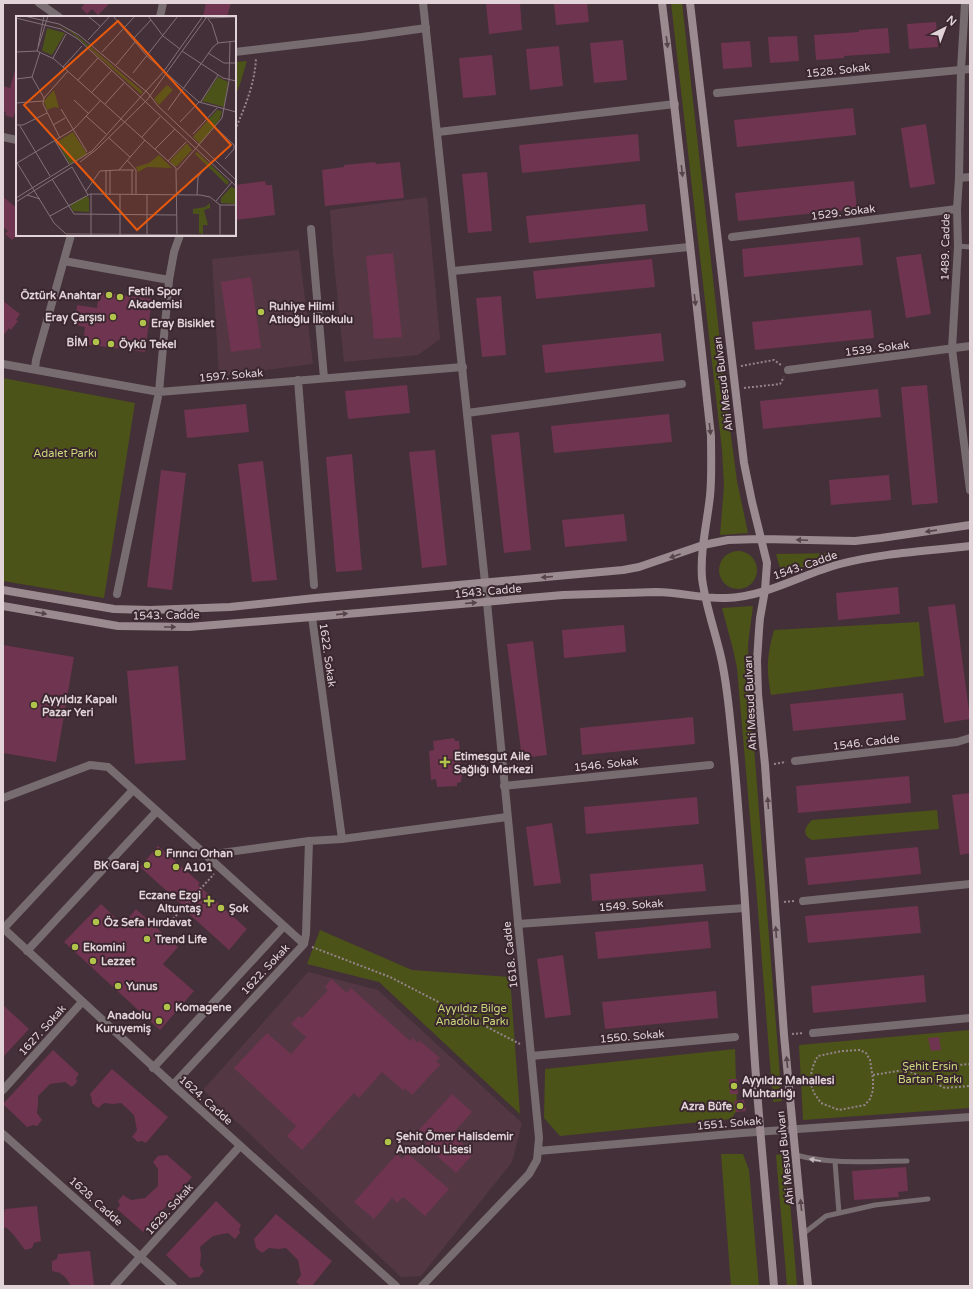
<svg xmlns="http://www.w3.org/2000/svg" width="973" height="1289" viewBox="0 0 973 1289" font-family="'Varela Round',sans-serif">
	<rect width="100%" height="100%" fill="#443038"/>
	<path fill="#533843" d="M427 197 440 339 418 355 344 362 333 252 330 210Z
		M299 250 313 364 219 376 212 259Z
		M308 972 378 990 522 1123 512 1162 421 1276 401 1277 203 1090Z"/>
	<path fill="#4b5319" d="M671 3H682L729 421 737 481 748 533 720 535 724 486 722 450Z
		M247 61 241 81 235 97V62Z
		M3 378 135 403 104 598 3 581Z
		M719 570a19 19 0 1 1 38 0a19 19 0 1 1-38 0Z
		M840 553 782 575 776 554Z
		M753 606 748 644 749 684 782 1101 773 1102 757 898 737 668 733 649 722 608Z
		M919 622 924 676 771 695C766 668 767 656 774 630Z
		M937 810 939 829 812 840C801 834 805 827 812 820Z
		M320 930 412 970 510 977 520 1114 379 982 307 964Z
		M970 1030V1108L803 1120 799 1045Z
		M735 1049 737 1110 731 1119 560 1136 544 1118 545 1069Z
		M721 1154H743L749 1170 759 1286H731Z
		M786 1154 797 1286H787L776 1155Z"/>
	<path fill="#6f344f" d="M85 3H110L98 15 92 9 87 14 81 8Z
		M206 3H231L227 17H203Z
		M486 3H520L522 30 489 34Z
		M554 3H587L589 22 556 25Z
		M936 22 938 47 909 49 907 24Z
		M888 28 890 53 844 56V58L816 60 814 35 859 32V30Z
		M797 36 799 61 770 63 768 37Z
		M623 40 627 80 594 83 590 43Z
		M750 41 752 67 723 69 721 43Z
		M559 46 563 86 530 90 526 49Z
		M492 55 496 95 463 98 459 58Z
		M15 70 17 71V113L15 112 13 118 5 115 6 112 3 111V86L10 88Z
		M853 108 856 135 737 147 734 120Z
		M926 124 935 184 910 188 901 128Z
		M638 134 640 161 522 173 519 145Z
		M375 162 376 164 400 162 404 198 325 206 322 170 344 167V165Z
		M487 172 492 231 468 233 462 174Z
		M265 181 266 185H272L275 215 235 220V185Z
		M854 181 857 209 738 221 735 193Z
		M3 197 17 208V238L15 237 12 240 5 234 8 231 3 227Z
		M645 204 648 231 529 243 526 216Z
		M860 237 863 265 744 277 742 249Z
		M393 253 402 337 374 339 366 256Z
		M921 254 931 314 906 318 896 257Z
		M652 259 655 287 536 299 533 271Z
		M251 277 261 348 231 352 221 282Z
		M99 292 152 299 145 352 83 344 85 327 75 325 77 305 97 308Z
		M501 296 506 355 482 357 476 298Z
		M3 301 20 314 16 320 18 321 11 330 9 328 3 336Z
		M871 310 874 338 755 350 752 322Z
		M661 333 664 361 545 373 542 345Z
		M407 385 410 413 348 419 345 391Z
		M927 385 938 503 912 505 901 387Z
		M878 389 881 417 763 429 760 401Z
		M246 404 249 432 187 438 184 410Z
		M669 414 672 442 554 453 551 426Z
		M519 432 531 550 504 553 491 435Z
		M435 450 447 565 422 568 409 452Z
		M352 454 362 570 336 572 326 457Z
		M263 461 277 580 252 582 238 464Z
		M161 470 186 473 172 590 147 587Z
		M889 475 891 500 831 505 829 480Z
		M624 514 627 541 565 547 562 520Z
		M898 587 900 614 838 620 836 593Z
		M955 604 970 719 944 723 928 607Z
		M624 625 626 652 564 658 562 630Z
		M533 641 547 755 522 758 507 644Z
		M3 645 74 657 56 762 3 753Z
		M178 666 186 760 135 764 127 671Z
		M903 693 906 720 793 731 790 704Z
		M693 717 695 744 582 755 580 728Z
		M454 738 455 741H459L462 774 461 782 457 783V786L437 787 436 779 431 780 429 751 434 750 433 741Z
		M909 776 911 803 798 813 796 786Z
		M970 793V853L960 855 952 795Z
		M697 797 699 824 586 834 584 807Z
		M552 823 561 883 534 886 526 827Z
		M158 846 200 883 198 885 247 929 229 950 188 913 189 911 140 867Z
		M918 847 921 874 808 885 805 858Z
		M703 864 706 891 592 901 590 874Z
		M101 904 123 925 136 909 178 947 163 964 194 991 160 1030 64 942Z
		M918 906 921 933 808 943 805 916Z
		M708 921 711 948 598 959 595 932Z
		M563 955 571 1015 545 1018 537 959Z
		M924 975 926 1002 813 1013 811 986Z
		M331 979 347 993 351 988 410 1041 413 1038 418 1043 420 1041 440 1058 436 1061 440 1065 412 1095 405 1088 404 1091 382 1072 359 1098 354 1093 302 1150 287 1136 296 1126 234 1068 267 1033 291 1054 306 1037 291 1024 299 1016 302 1018 328 990 325 987Z
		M716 991 718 1018 605 1029 602 1002Z
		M3 1005 29 1029 3 1057Z
		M939 1037 941 1050 931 1051 928 1038Z
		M53 1050 79 1074 76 1078 77 1082 72 1087 65 1082 50 1084 38 1096V1104L37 1113 42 1120 37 1126 33 1125 27 1127 3 1104Z
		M112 1069 168 1117 146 1143 142 1141 138 1142 132 1137 137 1130 134 1115 121 1103 113 1104 104 1103 98 1108 92 1103V1100L90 1094Z
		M729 1079H737L738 1094H730Z
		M452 1094 472 1112 452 1134 473 1154 456 1173 425 1145 429 1141 418 1131Z
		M744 1100 746 1111 736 1112 734 1101Z
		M407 1153 449 1189 425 1216 403 1197 397 1203 392 1198 374 1219 354 1202 397 1154 402 1159Z
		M167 1155 192 1177 143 1232 117 1209 120 1205 118 1201 123 1195 131 1200 145 1198 158 1186V1169L153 1162 158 1156Z
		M906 1167 908 1191 898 1192 899 1197 854 1200 852 1171Z
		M216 1201 241 1225 239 1229 240 1233 235 1239 228 1233 213 1236 200 1247 201 1255 200 1265 204 1271 199 1277H196L190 1278 166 1255Z
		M37 1206 41 1241 34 1243 32 1248 25 1250 13 1234 7 1228 3 1227V1215L4 1214 5 1209Z
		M276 1214 332 1261 312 1286H301L296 1282 301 1275 298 1260 286 1248 278 1249 269 1248 262 1253 256 1248 254 1239Z
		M90 1251 94 1286H71L66 1278 60 1273 52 1271V1261L57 1259 58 1254Z"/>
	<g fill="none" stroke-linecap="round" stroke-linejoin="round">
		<path stroke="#95848a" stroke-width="2" stroke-dasharray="2 2" stroke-linecap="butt" d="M235 130C245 107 255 83 256 58
			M741 366 774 360 781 365
			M744 388 780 384 784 377
			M774 764 786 762
			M784 902 794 901
			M173 919 214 874
			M312 947 390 977 520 1044
			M792 1034 804 1033
			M907 1070 945 1088 970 1086
			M873 1075 910 1069 970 1064
			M798 1082H810L814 1093 821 1103 839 1110 865 1105 870 1099 873 1090V1079L870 1060 866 1053 860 1050 842 1051 818 1056C813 1064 811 1072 810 1082"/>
		<path stroke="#776c70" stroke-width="5" d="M958 246 970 247
			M796 1155C832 1165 869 1161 907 1161
			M835 1162 839 1213
			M803 1234 826 1216 875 1205 928 1199"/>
		<path stroke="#776c70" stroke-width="8" d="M39 3 59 17
			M160 17 163 3
			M235 52 362 37 426 28
			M717 93 970 69
			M438 132 675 104
			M3 137 17 140
			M959 178 970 177
			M311 229 324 378
			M732 237 957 209
			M64 261 169 280
			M453 271 689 247
			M3 364 159 392 463 367
			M35 369 36 360 71 235
			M788 370 970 346
			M298 380 314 585
			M467 413 682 384
			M117 594 159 392 169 280 174 252 180 235
			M312 617 342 839
			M795 761 957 742 970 738
			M504 786 710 765
			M3 798 90 765 108 767 206 855 309 841 342 839 507 817
			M206 855 304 944
			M803 901 970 884
			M518 924 745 908
			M3 928 173 1085 396 1286
			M3 929 133 790
			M27 951 157 811
			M813 1033 970 1018
			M531 1056 735 1037
			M153 1068 284 926
			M173 1085 304 944 306 934 309 841
			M3 1090 82 1002
			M3 1134 173 1286
			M538 1151 742 1133 970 1117
			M114 1286 240 1146"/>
		<path stroke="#776c70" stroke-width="8" d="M965 3 961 69 959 178 957 209 958 246 952 349 970 490
			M422 1286 529 1174 537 1160 539 1138 485 582 423 3"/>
		<path stroke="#9b8a90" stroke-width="8" d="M662 3C680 147 695 292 711 436 711 456 712 477 710 496 707 524 700 550 702 578 705 603 714 628 720 653 727 681 729 709 732 738 742 836 747 935 753 1033 758 1118 767 1202 774 1286
			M690 3 744 463 752 502 767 563 765 590 760 618 759 630 757 661 758 694 765 765 784 1035 808 1286
			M3 590 114 609 150 610 230 607 315 598 623 570 639 567 703 545 728 540 761 539 855 541 881 538 970 525
			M3 606 118 626 189 627 312 617 563 595 656 592C680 592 703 599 726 598 766 597 802 574 840 564 882 553 927 551 970 546"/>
	</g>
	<defs><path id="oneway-solid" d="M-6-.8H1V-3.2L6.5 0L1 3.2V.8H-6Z"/></defs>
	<g fill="#57444b">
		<use href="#oneway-solid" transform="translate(667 42) rotate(83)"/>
		<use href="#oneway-solid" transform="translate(682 171) rotate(84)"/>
		<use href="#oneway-solid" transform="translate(695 300) rotate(83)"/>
		<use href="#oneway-solid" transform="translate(710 429) rotate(84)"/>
		<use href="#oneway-solid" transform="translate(931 531) rotate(172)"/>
		<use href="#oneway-solid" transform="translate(802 540) rotate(-178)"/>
		<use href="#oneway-solid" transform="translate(675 556) rotate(161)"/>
		<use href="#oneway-solid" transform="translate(547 577) rotate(175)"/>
		<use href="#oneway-solid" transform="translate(471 603) rotate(-5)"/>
		<use href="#oneway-solid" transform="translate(41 613) rotate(10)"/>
		<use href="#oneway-solid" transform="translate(342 614) rotate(-6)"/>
		<use href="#oneway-solid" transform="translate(170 627)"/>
		<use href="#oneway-solid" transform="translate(768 803) rotate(-94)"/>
		<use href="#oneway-solid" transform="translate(776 932) rotate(-94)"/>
		<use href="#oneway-solid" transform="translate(787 1062) rotate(-96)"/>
		<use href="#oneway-solid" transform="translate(801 1205) rotate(-96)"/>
	</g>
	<use fill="#c6b9be" href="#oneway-solid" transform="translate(815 1160) rotate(-170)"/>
	<g fill="#b2c34c" stroke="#3a262e" stroke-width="1.5">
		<circle cx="109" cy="295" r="4"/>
		<circle cx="120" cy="297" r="4"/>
		<circle cx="261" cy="312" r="4"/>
		<circle cx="113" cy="317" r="4"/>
		<circle cx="143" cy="323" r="4"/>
		<circle cx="96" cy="342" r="4"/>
		<circle cx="111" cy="344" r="4"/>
		<circle cx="34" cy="705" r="4"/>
		<path d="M443 756h4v4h4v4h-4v4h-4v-4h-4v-4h4z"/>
		<circle cx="158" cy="853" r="4"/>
		<circle cx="147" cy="865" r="4"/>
		<circle cx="176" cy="867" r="4"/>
		<path d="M207 895h4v4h4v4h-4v4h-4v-4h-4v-4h4z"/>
		<circle cx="221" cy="908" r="4"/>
		<circle cx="96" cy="922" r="4"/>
		<circle cx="147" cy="939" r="4"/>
		<circle cx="75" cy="947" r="4"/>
		<circle cx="93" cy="961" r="4"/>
		<circle cx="118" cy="986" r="4"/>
		<circle cx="167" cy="1007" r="4"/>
		<circle cx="159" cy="1021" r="4"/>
		<circle cx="734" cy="1086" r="4"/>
		<circle cx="740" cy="1106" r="4"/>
		<circle cx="388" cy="1142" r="4"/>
	</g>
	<g text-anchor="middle" stroke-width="4" stroke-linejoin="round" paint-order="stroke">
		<g font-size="11" fill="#e1d3d8" stroke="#3a262e">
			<text transform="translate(838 70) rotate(-6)" y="4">1528. Sokak</text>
			<text transform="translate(843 212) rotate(-7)" y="4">1529. Sokak</text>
			<text transform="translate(945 247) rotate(-89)" y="4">1489. Cadde</text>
			<text transform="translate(877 348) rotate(-7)" y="4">1539. Sokak</text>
			<text transform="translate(231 375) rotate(-5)" y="4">1597. Sokak</text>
			<text transform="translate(723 384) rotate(-97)" y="4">Ahi Mesud Bulvarı</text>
			<text transform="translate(805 565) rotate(-19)" y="4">1543. Cadde</text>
			<text transform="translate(488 591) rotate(-5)" y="4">1543. Cadde</text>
			<text transform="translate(166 615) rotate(-1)" y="4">1543. Cadde</text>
			<text transform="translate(328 655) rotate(82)" y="4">1622. Sokak</text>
			<text transform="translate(750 703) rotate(-93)" y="4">Ahi Mesud Bulvarı</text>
			<text transform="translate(866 742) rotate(-7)" y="4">1546. Cadde</text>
			<text transform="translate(606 764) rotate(-6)" y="4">1546. Sokak</text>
			<text transform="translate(631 905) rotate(-4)" y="4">1549. Sokak</text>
			<text transform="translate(510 955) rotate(-96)" y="4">1618. Cadde</text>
			<text transform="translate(265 969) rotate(-47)" y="4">1622. Sokak</text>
			<text transform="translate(42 1030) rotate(-48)" y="4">1627. Sokak</text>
			<text transform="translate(632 1036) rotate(-5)" y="4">1550. Sokak</text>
			<text transform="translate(206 1100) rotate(42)" y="4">1624. Cadde</text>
			<text transform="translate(729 1123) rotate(-5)" y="4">1551. Sokak</text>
			<text transform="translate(785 1158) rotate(-96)" y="4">Ahi Mesud Bulvarı</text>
			<text transform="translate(96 1201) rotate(42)" y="4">1628. Cadde</text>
			<text transform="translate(169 1209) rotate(-48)" y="4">1629. Sokak</text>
		</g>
		<g font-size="11" font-weight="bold" fill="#e1d3d8" stroke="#3a262e" text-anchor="start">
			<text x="128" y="295">Fetih Spor<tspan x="128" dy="13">Akademisi</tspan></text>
			<text x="101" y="299" text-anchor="end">Öztürk Anahtar</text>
			<text x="269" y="310">Ruhiye Hilmi<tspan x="269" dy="13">Atlıoğlu İlkokulu</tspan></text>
			<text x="105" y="321" text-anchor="end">Eray Çarşısı</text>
			<text x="151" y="327">Eray Bisiklet</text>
			<text x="88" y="346" text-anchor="end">BİM</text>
			<text x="119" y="348">Öykü Tekel</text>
			<text x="42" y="703">Ayyıldız Kapalı<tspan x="42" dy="13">Pazar Yeri</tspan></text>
			<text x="454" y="760">Etimesgut Aile<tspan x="454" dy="13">Sağlığı Merkezi</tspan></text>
			<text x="166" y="857">Fırıncı Orhan</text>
			<text x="139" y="869" text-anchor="end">BK Garaj</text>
			<text x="184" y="871">A101</text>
			<text x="201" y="899" text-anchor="end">Eczane Ezgi<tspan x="201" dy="13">Altuntaş</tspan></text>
			<text x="229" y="912">Şok</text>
			<text x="104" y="926">Öz Sefa Hırdavat</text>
			<text x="155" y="943">Trend Life</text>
			<text x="83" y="951">Ekomini</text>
			<text x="101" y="965">Lezzet</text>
			<text x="126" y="990">Yunus</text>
			<text x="175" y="1011">Komagene</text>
			<text x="151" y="1019" text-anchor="end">Anadolu<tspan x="151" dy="13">Kuruyemiş</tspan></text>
			<text x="742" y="1084">Ayyıldız Mahallesi<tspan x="742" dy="13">Muhtarlığı</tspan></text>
			<text x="732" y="1110" text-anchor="end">Azra Büfe</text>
			<text x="396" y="1140">Şehit Ömer Halisdemir<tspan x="396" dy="13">Anadolu Lisesi</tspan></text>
		</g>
		<g font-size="11" fill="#c9d87b" stroke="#3a262e">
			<text x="65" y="457">Adalet Parkı</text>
			<text x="472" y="1012">Ayyıldız Bilge<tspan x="472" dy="13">Anadolu Parkı</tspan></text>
			<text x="930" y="1070">Şehit Ersin<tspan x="930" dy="13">Bartan Parkı</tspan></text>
		</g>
	</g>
	<g transform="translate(16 16)">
		<rect width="220" height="220" fill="#443038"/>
		<path d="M33 6 57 16 127 76 125 78 55 16ZM31 12 49 17 36 39 26 35ZM202 61 212 66 208 91 186 85ZM151 69 157 74 143 89 138 83ZM38 74 43 92 38 91 31 94 28 85ZM201 94 206 95 204 103 184 128 177 121ZM57 116 71 138 54 148 41 126ZM171 127 176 134 161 150H158L154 145ZM181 136 213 166 211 169 179 138ZM143 139 156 152 131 151 122 156 120 151 133 147ZM215 171 220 173V188L205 187V182ZM70 180 73 182V196L57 195 54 189ZM194 187V192L188 194 192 209H187V218L183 217V198H177V193L189 191Z" fill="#4b5319"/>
		<path fill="none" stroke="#837178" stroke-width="1" d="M8 0 43 8 63 19 132 77 142 90 220 164M72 0 84 10M97 0 131 40 148 55M132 0 147 20 164 33M196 0H209M0 2 45 13 62 23 220 170M191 2 220 1M192 3 196 8 202 27M117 23 135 4M72 24 94 0M22 31 28 0M21 35 32 0M166 35 207 62 220 65M0 36 21 35 38 43 160 152 161 220M24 36 16 61 28 82 27 88 44 122M86 36 119 0M192 37 208 47H220M37 42 50 18M100 49 119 26M47 51 66 30M117 57 162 0M150 57 183 86 220 96M0 63 16 61M62 64 82 42M76 76 96 54M28 82 52 55M58 84 73 98M0 87 27 85M184 87 202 59M89 88 108 67M45 93 71 136M152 94 197 31 202 27 220 25M70 100 90 118M164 106 183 86M0 109H7L31 97M37 109 49 102M4 110 34 160M200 112 218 129V133L209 143M177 118 201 92M126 121 144 101M93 122 114 141M39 125 53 148M139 133 159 113M111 144 120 154V179M0 145 38 207 50 218 220 219M152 145 170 126M64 146 81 133 131 84 190 2M1 147 58 113 85 84M56 151 72 179M103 154H118M161 154 206 102 213 65 214 26M36 163 58 198 161 199M70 175 84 155 103 154 129 124M11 179 24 183M90 179V154M94 179V154M104 179V220M116 179V154M131 179V220M181 179 182 161 190 151M0 182 76 135 148 55 187 0 190 2 192 0M200 185 216 166M0 186 56 151M204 189V219M204 189H220M34 200 74 178 184 179 194 181 204 189M75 219V178"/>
		<path fill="#e8590c" fill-opacity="0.15" stroke="#e8590c" stroke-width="2" d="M102 5 215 129 121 214 8 89Z"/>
		<rect width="220" height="220" fill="none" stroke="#e1d3d8" stroke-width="2"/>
	</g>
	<rect width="973" height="1289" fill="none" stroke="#e1d3d8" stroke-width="8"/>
	<g transform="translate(945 28) rotate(42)" stroke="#3a262e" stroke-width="3" paint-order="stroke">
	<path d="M0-3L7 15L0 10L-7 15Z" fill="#e1d3d8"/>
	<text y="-6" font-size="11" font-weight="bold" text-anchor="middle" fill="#e1d3d8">N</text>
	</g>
</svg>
